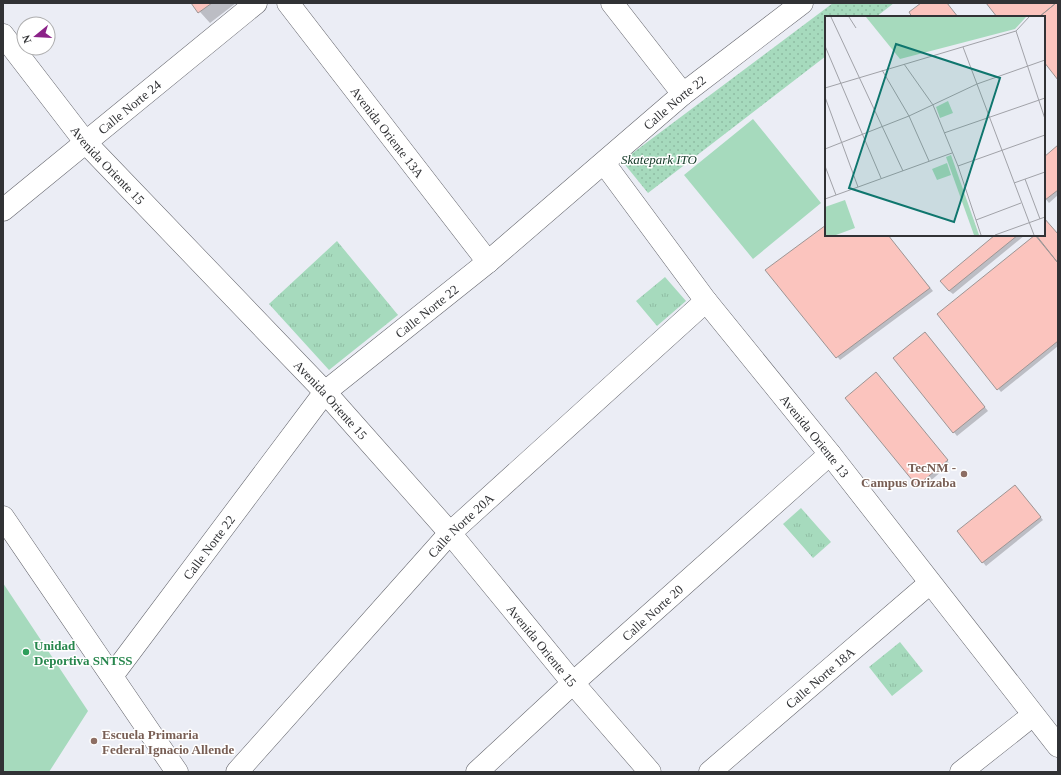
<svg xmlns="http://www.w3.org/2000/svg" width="1061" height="775" viewBox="0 0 1061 775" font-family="Georgia,serif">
	<defs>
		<pattern id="grass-tufts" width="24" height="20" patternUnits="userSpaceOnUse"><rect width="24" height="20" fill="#a6dabd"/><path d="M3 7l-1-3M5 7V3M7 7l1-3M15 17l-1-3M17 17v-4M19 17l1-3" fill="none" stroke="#8fbca3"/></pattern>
		<pattern id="park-dots" width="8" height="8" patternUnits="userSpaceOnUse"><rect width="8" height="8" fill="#a6dabd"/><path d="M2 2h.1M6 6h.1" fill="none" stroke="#8fbca3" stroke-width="1.8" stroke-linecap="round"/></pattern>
	</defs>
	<rect width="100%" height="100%" fill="#ebedf5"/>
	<path fill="url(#grass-tufts)" d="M337 241 398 315 329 370 269 304Z
		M665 277 686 301 657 326 636 301Z
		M801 508 831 542 813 558 783 524Z
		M900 642 923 671 892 696 869 667Z"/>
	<path fill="url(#park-dots)" d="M833 3H894L876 17H826V56L648 193 622 161Z"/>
	<path fill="#a6dabd" d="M753 119 821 203 753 259 684 175Z
		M3 583 88 711 49 772H3Z"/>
	<path fill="#0003" d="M192 3H236L210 23Z
		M1058 147V195L1049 203 1044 197V158Z
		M1044 218 1058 235V346L1001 392 938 314 1036 235H1044Z
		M826 226V235H887L933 291 840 360 767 270Z
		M996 235H1025L953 294 949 291Z
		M928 336 988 411 957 436 894 358Z
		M879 376 950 464 921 489 846 398Z
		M1018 489 1043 520 986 566 958 532Z"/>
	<path fill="#fbc4be" stroke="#9d9594" d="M191 3H212L198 13Z
		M921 3H947L958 17H912L909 12Z
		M986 3H1056L1039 17H997Z
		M1056 3H1058V80L1044 62V17H1039Z
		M1058 145V190L1045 200 1044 199V157Z
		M1044 218 1058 234V263L1036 235H1044Z
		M826 225V235H888L930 288 836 358 765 270Z
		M995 235H1018L949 291 940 281Z
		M1035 235 1058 263V341L997 390 937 314Z
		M925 332 985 407 953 433 893 358Z
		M876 372 948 460 917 486 845 398Z
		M1015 485 1041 517 982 563 957 531Z"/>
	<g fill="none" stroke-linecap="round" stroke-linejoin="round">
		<defs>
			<g id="minor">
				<path id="s1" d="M288 3 488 262"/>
				<path d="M612 3 683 94"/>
				<path id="s2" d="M3 35 86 143 325 392 450 533 573 683 650 772"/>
				<path id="s3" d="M604 163 706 301 830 454 1058 746"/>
				<path id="s4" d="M3 210 256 3"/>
				<path d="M3 517 177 772"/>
				<path id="s5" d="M112 676 325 392 488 262 683 94 802 3"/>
				<path id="s6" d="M237 772 450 533 706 301"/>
				<path id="s7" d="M477 772 573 683 830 454"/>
				<path id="s8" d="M710 772 930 583"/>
				<path d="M961 772 1033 715"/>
			</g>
		</defs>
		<use href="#minor" stroke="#65666d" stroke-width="23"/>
		<use href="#minor" stroke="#fff" stroke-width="22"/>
	</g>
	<g fill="#8d6e63" stroke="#fff" stroke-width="1.5">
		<circle cx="964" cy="474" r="4"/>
		<circle cx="94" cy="741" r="4"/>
	</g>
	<circle fill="#2e9e5b" stroke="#fff" stroke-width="1.5" cx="26" cy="652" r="4"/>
	<g text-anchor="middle" stroke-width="3" stroke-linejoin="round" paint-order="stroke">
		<g font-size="13" fill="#313235" stroke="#fff">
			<text dy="5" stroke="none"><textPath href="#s5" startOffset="809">Calle Norte 22</textPath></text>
			<text dy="5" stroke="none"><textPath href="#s4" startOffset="163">Calle Norte 24</textPath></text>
			<text dy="5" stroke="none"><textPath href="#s1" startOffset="163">Avenida Oriente 13A</textPath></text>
			<text dy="5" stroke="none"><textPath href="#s2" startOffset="167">Avenida Oriente 15</textPath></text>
			<text dy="5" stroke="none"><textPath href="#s5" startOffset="485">Calle Norte 22</textPath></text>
			<text dy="5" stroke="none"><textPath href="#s2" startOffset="491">Avenida Oriente 15</textPath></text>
			<text dy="5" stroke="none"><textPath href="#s3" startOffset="345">Avenida Oriente 13</textPath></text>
			<text dy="5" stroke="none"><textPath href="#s6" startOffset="333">Calle Norte 20A</textPath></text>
			<text dy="5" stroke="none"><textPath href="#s5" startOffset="161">Calle Norte 22</textPath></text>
			<text dy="5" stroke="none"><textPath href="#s7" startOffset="237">Calle Norte 20</textPath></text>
			<text dy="5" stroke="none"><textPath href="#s2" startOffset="815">Avenida Oriente 15</textPath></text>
			<text dy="5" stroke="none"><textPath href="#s8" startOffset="145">Calle Norte 18A</textPath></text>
		</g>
		<g font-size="13" font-style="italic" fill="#123826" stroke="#fff">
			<text x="659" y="164">Skatepark ITO</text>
		</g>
		<g font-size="13" font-weight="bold" fill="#785e54" stroke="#fff" text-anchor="end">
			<text x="956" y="472">TecNM -<tspan x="956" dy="15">Campus Orizaba</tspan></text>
			<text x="102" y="739" text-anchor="start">Escuela Primaria<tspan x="102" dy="15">Federal Ignacio Allende</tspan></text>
		</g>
		<g font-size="13" font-weight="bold" fill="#27864d" stroke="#fff" text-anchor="start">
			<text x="34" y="650">Unidad<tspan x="34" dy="15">Deportiva SNTSS</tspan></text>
		</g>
	</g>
	<g transform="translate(825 16)">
		<rect width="220" height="220" fill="#ebedf5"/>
		<path d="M123 85 128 97 115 102 111 91Z" fill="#a6dabd"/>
		<path d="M126 139 154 219H149L121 141Z" fill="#a6dabd"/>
		<path d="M41 1H201L190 13 75 43ZM122 147 126 159 112 164 107 153ZM20 184 30 212 11 219H0V191Z" fill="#a6dabd"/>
		<path fill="none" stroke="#a1a2a8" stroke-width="1" d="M6 1 78 155M24 1 31 12M191 15 220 103M0 30 56 162M138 31 209 219M79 48 108 89 133 150 156 219M57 54 84 100 104 145M0 72 191 15 204 1M0 81 33 171M119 117 220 82M0 133 84 100 152 68 220 44M0 150 11 179M133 150 220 119M200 163 215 203M189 167 220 156M0 183 127 137M151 204 196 187M170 219 220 201"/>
		<path fill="#0f766e" fill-opacity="0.15" stroke="#0f766e" stroke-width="2" d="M71 28 175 62 129 206 24 172Z"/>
		<rect width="220" height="220" fill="none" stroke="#313235" stroke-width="2"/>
	</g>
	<rect width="1061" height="775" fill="none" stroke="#313235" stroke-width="8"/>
	<g transform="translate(36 36) rotate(252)"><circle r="19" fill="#ffffff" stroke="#adadae"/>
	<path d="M0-3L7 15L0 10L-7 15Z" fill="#8b2288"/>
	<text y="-6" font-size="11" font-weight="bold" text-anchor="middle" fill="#313235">N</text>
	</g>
</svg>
